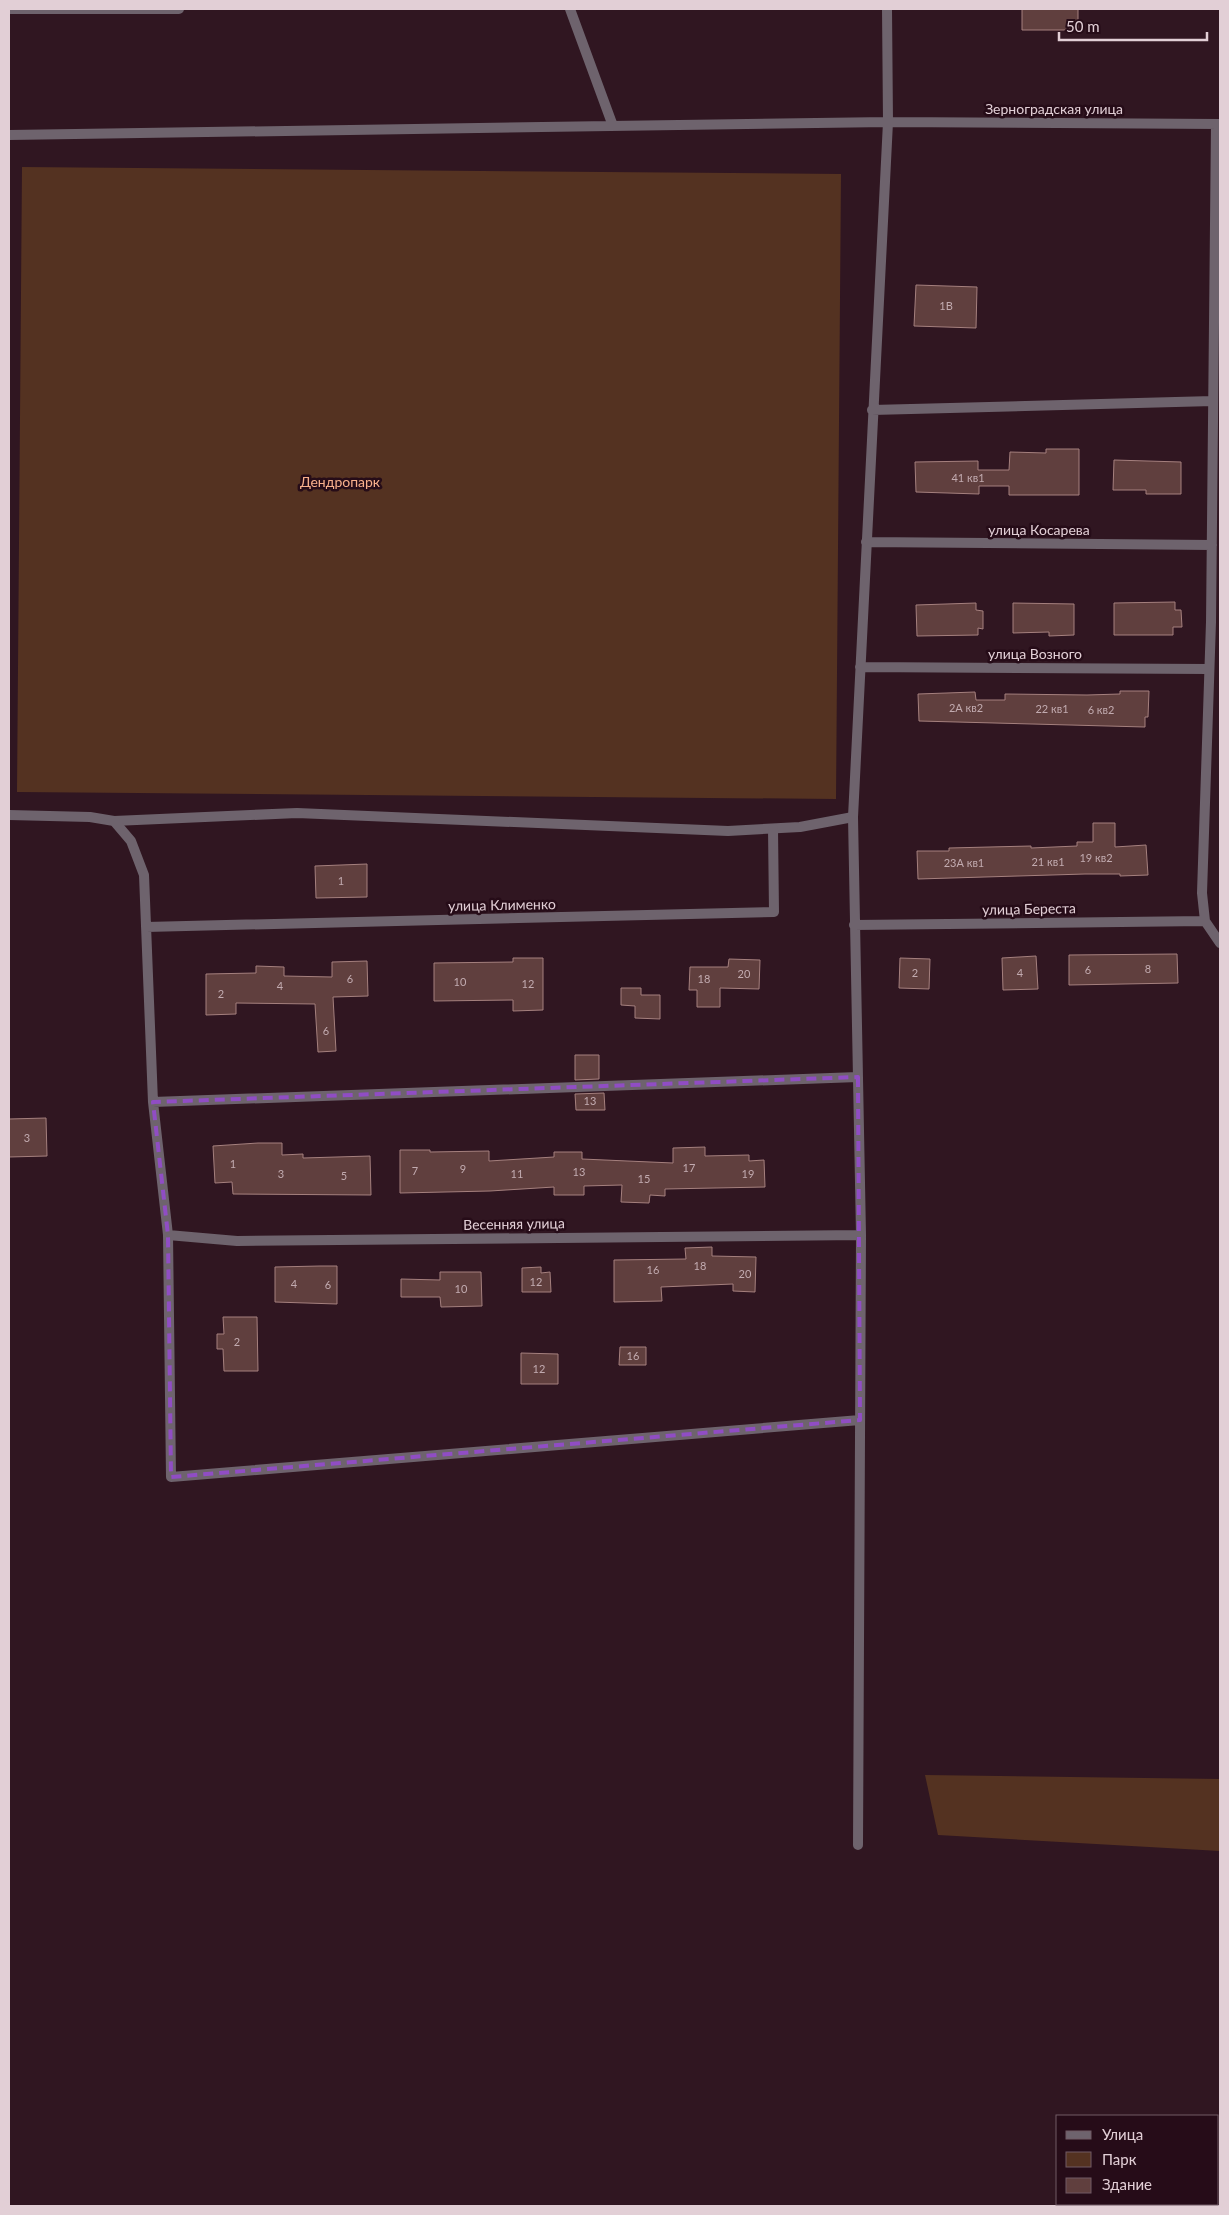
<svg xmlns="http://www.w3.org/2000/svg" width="1229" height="2215" viewBox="0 0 1229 2215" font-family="Lato,sans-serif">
	<rect width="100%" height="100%" fill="#301621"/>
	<path fill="#543221" d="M22 167 841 174 836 799 17 792Z
		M925 1775 1220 1779V1851L938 1835Z"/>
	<path fill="#603f3e" stroke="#a5807e" d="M1022 9H1078V30H1022Z
		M916 285 977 287 976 328 914 326Z
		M1046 449H1079V495H1009V486H979V494L916 492 915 462 978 461V470H1009L1010 452 1046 453Z
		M1114 460 1181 462V494H1146V490H1113Z
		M1175 602V610H1181L1182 627H1173V635H1114V603Z
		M976 603V610L983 611V629L978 628V635L917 636 916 605Z
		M1013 603 1074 604V635L1049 636V632L1013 633Z
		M1120 691H1149L1148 717H1145V727L919 721 918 694 975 692 976 700H1005V694L1087 695 1120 694Z
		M1093 823H1115V847L1146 845 1148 875 1120 876V874H1085L918 879 917 851H949V848L1031 846V848L1077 846V842H1093Z
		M367 864V897L316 898 315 866Z
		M1177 954 1178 983 1069 985V955Z
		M1036 956 1038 989 1003 990 1002 958Z
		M513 958H543V1010L513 1011V1000L434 1001V963L513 962Z
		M900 958 930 959 929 989 899 988Z
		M729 959 760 960 759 989 720 988V1007H697V990H689L690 967H728Z
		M367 961 368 996 333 997 336 1051 318 1052 315 1004 236 1003V1014L206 1015V974L256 973V966L284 967V976L332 977V962Z
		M621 988H641V995H660V1019L635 1018V1006L621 1005Z
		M575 1055H599V1079L575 1080Z
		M604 1093 605 1110H576L575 1094Z
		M46 1118 47 1156 9 1157V1119Z
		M258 1143H282V1155L303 1154V1158L370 1156 371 1195 233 1194 232 1182 215 1183 213 1146Z
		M705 1147V1156L749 1155V1161L764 1160 765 1187 665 1189V1196L650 1195 649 1203 621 1202 622 1185 584 1186V1195H554V1187L490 1191 400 1193V1150H430V1152L489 1151V1161L554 1157V1152H582V1159L673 1163V1148Z
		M712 1247V1256L756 1257 755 1292 733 1291V1284L661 1287 662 1301 614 1302V1260L686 1259 685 1248Z
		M320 1266H337V1304L275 1302V1267Z
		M541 1267V1273L550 1272 551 1292H522V1268Z
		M440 1272H481L482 1306 441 1307 440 1297H401V1279L440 1280Z
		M223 1317H257L258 1371H224L223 1349H217V1334H224Z
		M620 1347H646V1365H619Z
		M521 1353 558 1354V1384H521Z"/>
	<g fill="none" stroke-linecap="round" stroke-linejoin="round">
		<path stroke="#6e636d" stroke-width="10" d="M114 821 297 813 728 831 800 827 853 817"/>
		<path stroke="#6e636d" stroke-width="10" d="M9 9H179
			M570 9 613 126
			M1216 124 1211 622 1202 893 1205 921 1220 943
			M9 135 888 122 1220 124
			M872 410 1213 401
			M866 542 1212 545
			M860 667 1209 669
			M9 815 90 817 114 821 131 841 144 875 153 1102 168 1235 171 1477 860 1420
			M854 925 1205 921
			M146 927 774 912 773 829
			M153 1102 858 1077
			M168 1235 237 1241 861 1235
			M858 1845 861 1235 853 817 888 122 887 9"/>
	</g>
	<path fill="none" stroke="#904dc4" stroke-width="4" stroke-dasharray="10 6" stroke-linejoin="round" d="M858 1077 860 1420 171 1477 168 1235 153 1102Z"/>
	<g text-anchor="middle" stroke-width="5" stroke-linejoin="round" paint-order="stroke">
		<g font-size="11" fill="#c2abb0">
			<text x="946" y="310">1В</text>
			<text x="968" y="482">41 кв1</text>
			<text x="966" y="712">2А кв2</text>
			<text x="1052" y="713">22 кв1</text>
			<text x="1101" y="714">6 кв2</text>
			<text x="1096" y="862">19 кв2</text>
			<text x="1048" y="866">21 кв1</text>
			<text x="964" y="867">23А кв1</text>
			<text x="341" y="885">1</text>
			<text x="1148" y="973">8</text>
			<text x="1088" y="974">6</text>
			<text x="915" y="977">2</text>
			<text x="1020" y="977">4</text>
			<text x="744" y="978">20</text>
			<text x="350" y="983">6</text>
			<text x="704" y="983">18</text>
			<text x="460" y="986">10</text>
			<text x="528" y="988">12</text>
			<text x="280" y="990">4</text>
			<text x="221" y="998">2</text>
			<text x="326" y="1035">6</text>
			<text x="590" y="1105">13</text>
			<text x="27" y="1142">3</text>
			<text x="233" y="1168">1</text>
			<text x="689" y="1172">17</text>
			<text x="463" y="1173">9</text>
			<text x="415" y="1175">7</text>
			<text x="579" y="1176">13</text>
			<text x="281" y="1178">3</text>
			<text x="517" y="1178">11</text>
			<text x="748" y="1178">19</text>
			<text x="344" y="1180">5</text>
			<text x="644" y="1183">15</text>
			<text x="700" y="1270">18</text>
			<text x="653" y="1274">16</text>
			<text x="745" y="1278">20</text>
			<text x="536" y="1286">12</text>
			<text x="294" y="1288">4</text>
			<text x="328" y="1289">6</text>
			<text x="461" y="1293">10</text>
			<text x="237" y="1346">2</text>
			<text x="633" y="1360">16</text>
			<text x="539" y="1373">12</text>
		</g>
		<g font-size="14" fill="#e2cfd6" stroke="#260c18">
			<text x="1054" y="114">Зерноградская улица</text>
			<text x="1039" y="535">улица Косарева</text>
			<text x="1035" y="659">улица Возного</text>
			<text transform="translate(502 905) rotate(-1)" y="5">улица Клименко</text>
			<text transform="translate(1029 909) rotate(-1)" y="5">улица Береста</text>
			<text transform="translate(514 1224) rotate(-1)" y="5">Весенняя улица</text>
		</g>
		<g font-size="14" fill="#f8b08c" stroke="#260c18">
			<text x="340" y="487">Дендропарк</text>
		</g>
	</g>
	<rect width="1229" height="2215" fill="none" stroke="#e2cfd6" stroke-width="20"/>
	<rect x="1056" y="2115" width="162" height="90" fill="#260c18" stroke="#715a64"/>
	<rect x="1066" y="2131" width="25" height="8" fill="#6e636d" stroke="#715a64"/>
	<text x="1102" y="2140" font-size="15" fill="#e2cfd6">Улица</text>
	<rect x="1066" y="2152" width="25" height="15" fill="#543221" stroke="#715a64"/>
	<text x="1102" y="2165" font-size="15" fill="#e2cfd6">Парк</text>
	<rect x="1066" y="2178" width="25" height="15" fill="#603f3e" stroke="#715a64"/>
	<text x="1102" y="2190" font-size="15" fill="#e2cfd6">Здание</text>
	<path d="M1059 32v8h148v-8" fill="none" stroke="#e2cfd6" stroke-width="2.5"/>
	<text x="1066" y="32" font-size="15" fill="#e2cfd6" stroke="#260c18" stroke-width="4" paint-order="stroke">50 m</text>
</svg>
